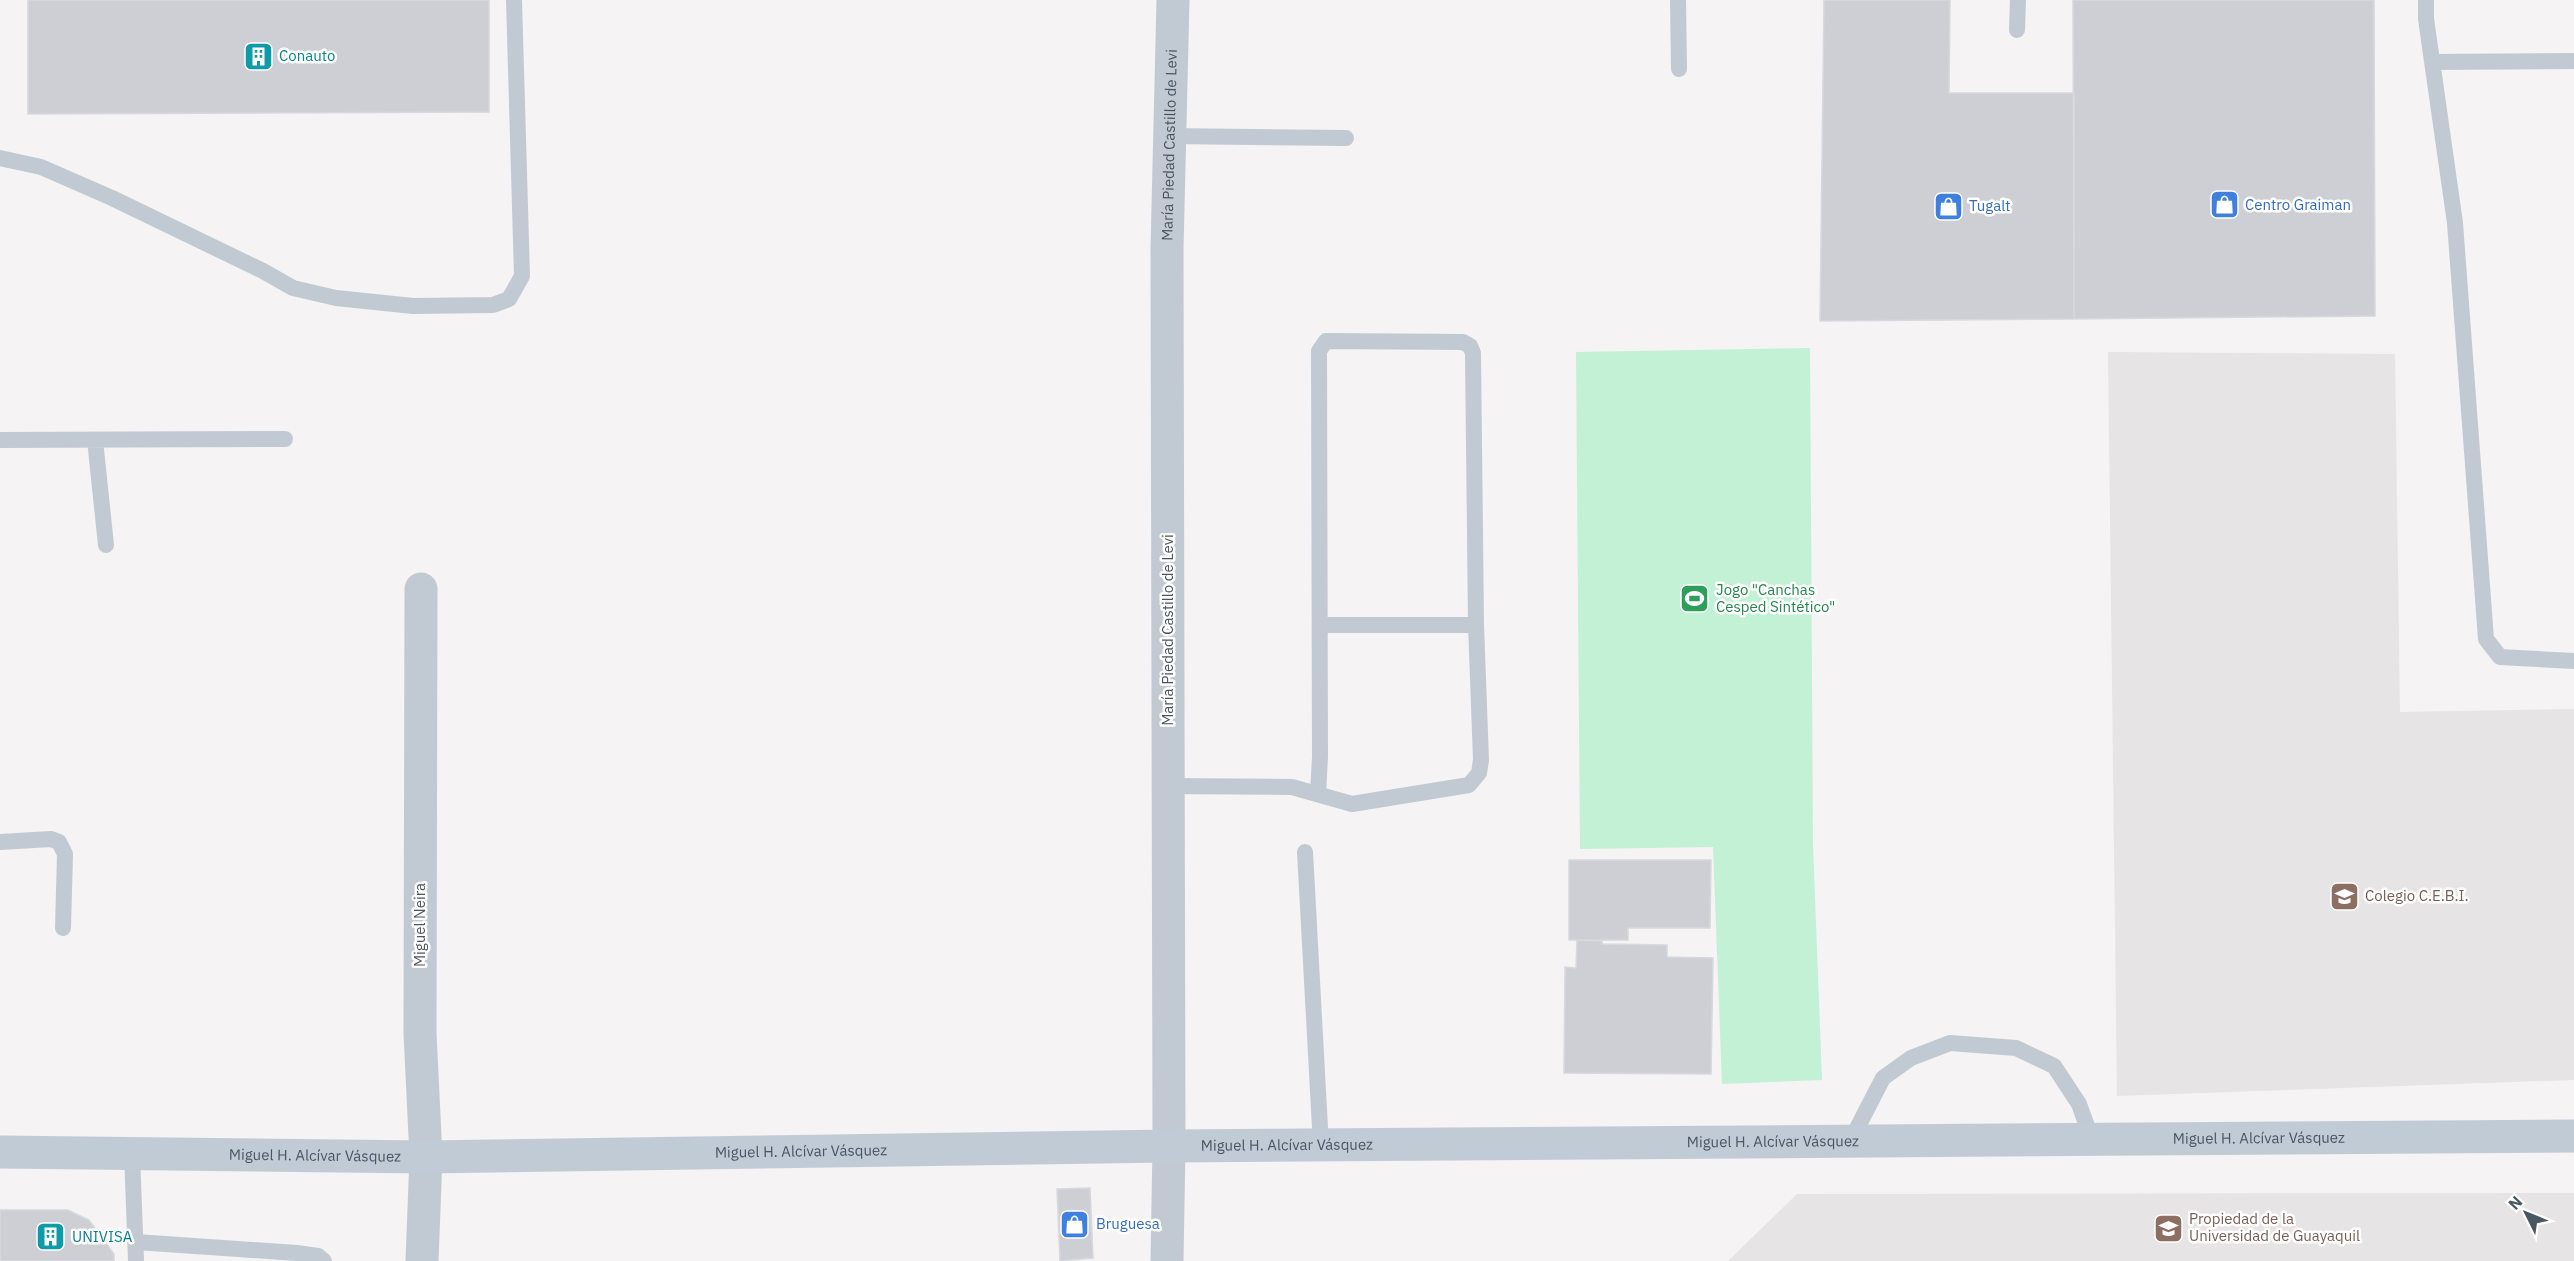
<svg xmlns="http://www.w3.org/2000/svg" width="2574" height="1261" viewBox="0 0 2574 1261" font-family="'IBM Plex Sans',sans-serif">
	<rect width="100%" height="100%" fill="#f5f3f3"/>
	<path fill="#e6e4e5" d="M2108 352 2395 354 2400 712 2574 709V1080L2117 1096Z
		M2574 1193V1261H1728L1797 1194Z"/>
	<path fill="#c3f1d5" d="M1810 348 1813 845 1822 1080 1722 1084 1713 847 1580 849 1576 352Z"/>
	<path fill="#cdcfd5" stroke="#d7d9de" stroke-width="1.5" d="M28 0H489V112L28 114Z
		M1824 0H1950L1949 93H2074V319L1820 321Z
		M2073 0H2374L2375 316 2074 319Z
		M1569 860H1711L1710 928H1628V940H1569Z
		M1577 940 1602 941V944L1667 945V957L1713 958 1711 1074 1564 1073 1565 967 1576 968Z
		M1090 1188 1093 1258 1060 1261 1057 1189Z
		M0 1210H68L89 1220 114 1254V1261H0Z"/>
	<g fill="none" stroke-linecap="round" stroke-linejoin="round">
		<path stroke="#c1cad2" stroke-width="16" d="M1678 0 1679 69
			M2426 0V19L2455 223 2486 639 2500 657 2574 661
			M2017 30 2018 0
			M2432 62 2574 61
			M1169 136 1346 138
			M0 158 41 167 112 198 263 271 293 288 336 298 413 306 493 305 509 299 522 276 514 0
			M0 440 285 439
			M95 440 106 545
			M1320 625H1476
			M1169 786 1292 787 1352 804 1469 785 1479 773 1481 760 1476 625 1473 353 1470 346 1463 342 1326 341 1319 351 1320 757 1318 794
			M0 842 51 839 59 842 65 854 63 928
			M1305 852 1321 1146
			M1850 1142 1883 1078 1911 1058 1950 1043 2016 1048 2054 1066 2079 1104 2092 1140
			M132 1153 136 1261
			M136 1242 297 1253 318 1256 324 1261"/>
		<g stroke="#c1cad2" stroke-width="33">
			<path d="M421 589 420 1033 426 1157 422 1261"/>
			<path id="s1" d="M1167 1261 1169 1146 1167 249 1173 0"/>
		</g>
		<path stroke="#c1cbd6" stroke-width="33" id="s2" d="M0 1152 426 1157 1169 1146 2574 1136"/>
	</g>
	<defs>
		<symbol id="building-square" viewBox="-11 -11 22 22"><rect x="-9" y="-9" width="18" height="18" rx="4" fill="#0f9aa8" stroke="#fff"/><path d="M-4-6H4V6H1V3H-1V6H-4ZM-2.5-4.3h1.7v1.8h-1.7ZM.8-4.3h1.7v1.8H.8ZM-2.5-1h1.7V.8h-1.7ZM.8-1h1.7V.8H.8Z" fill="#fff"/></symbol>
		<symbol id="shop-square" viewBox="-11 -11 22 22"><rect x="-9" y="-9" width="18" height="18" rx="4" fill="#3f7fe0" stroke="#fff"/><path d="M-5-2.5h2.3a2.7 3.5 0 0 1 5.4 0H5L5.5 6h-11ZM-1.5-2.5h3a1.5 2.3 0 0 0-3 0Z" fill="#fff"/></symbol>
		<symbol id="stadium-square" viewBox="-11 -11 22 22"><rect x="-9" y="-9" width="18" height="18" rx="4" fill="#2e9e5b" stroke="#fff"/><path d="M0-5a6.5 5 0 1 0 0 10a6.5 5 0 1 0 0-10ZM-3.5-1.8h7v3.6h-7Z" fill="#fff"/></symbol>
		<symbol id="school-square" viewBox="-11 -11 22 22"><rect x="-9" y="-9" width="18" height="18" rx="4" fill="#8d6e63" stroke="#fff"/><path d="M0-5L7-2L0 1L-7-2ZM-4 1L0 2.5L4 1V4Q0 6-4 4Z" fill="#fff"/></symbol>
		<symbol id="university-square" viewBox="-11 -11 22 22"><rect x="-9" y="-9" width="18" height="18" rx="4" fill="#8d6e63" stroke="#fff"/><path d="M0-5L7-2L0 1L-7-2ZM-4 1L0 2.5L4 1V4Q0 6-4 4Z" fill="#fff"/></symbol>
	</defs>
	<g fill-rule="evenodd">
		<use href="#building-square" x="242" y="40" width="33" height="33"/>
		<use href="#shop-square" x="2208" y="188" width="33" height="33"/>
		<use href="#shop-square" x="1932" y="190" width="33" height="33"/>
		<use href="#stadium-square" x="1678" y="582" width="33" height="33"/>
		<use href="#school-square" x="2328" y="880" width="33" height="33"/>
		<use href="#shop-square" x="1058" y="1208" width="33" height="33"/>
		<use href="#university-square" x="2152" y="1212" width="33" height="33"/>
		<use href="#building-square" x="34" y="1220" width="33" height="33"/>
	</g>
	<g text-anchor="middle" stroke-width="5" stroke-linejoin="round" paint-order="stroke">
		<g font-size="15" fill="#0d838f" stroke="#fff" text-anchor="start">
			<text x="279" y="61">Conauto</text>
			<text x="72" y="1242">UNIVISA</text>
		</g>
		<g font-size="15" fill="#4a5661" stroke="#fff">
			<text dy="5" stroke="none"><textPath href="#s1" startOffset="1116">María Piedad Castillo de Levi</textPath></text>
			<text transform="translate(1168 630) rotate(-90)" y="5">María Piedad Castillo de Levi</text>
			<text transform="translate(420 925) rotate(-90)" y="5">Miguel Neira</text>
			<text dy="5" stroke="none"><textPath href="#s2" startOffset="2259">Miguel H. Alcívar Vásquez</textPath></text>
			<text dy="5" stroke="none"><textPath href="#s2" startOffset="1773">Miguel H. Alcívar Vásquez</textPath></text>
			<text dy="5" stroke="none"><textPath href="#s2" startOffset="1287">Miguel H. Alcívar Vásquez</textPath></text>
			<text dy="5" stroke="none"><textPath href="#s2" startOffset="801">Miguel H. Alcívar Vásquez</textPath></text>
			<text dy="5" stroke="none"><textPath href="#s2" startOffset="315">Miguel H. Alcívar Vásquez</textPath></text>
		</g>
		<g font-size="15" fill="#366cbe" stroke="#fff" text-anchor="start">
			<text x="2245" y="210">Centro Graiman</text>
			<text x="1969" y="211">Tugalt</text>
			<text x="1096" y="1229">Bruguesa</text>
		</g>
		<g font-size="15" fill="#27864d" stroke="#fff" text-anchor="start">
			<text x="1716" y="595">Jogo "Canchas<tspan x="1716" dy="17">Cesped Sintético"</tspan></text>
		</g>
		<g font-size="15" fill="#785e54" stroke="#fff" text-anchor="start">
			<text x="2365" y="901">Colegio C.E.B.I.</text>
			<text x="2189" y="1224">Propiedad de la<tspan x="2189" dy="17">Universidad de Guayaquil</tspan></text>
		</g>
	</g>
	<g transform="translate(2526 1213) rotate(313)" stroke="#ffffff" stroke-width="4.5" paint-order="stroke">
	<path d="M0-4.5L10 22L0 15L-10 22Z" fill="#4a5661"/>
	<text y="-9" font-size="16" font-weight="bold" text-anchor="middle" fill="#4a5661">N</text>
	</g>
</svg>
